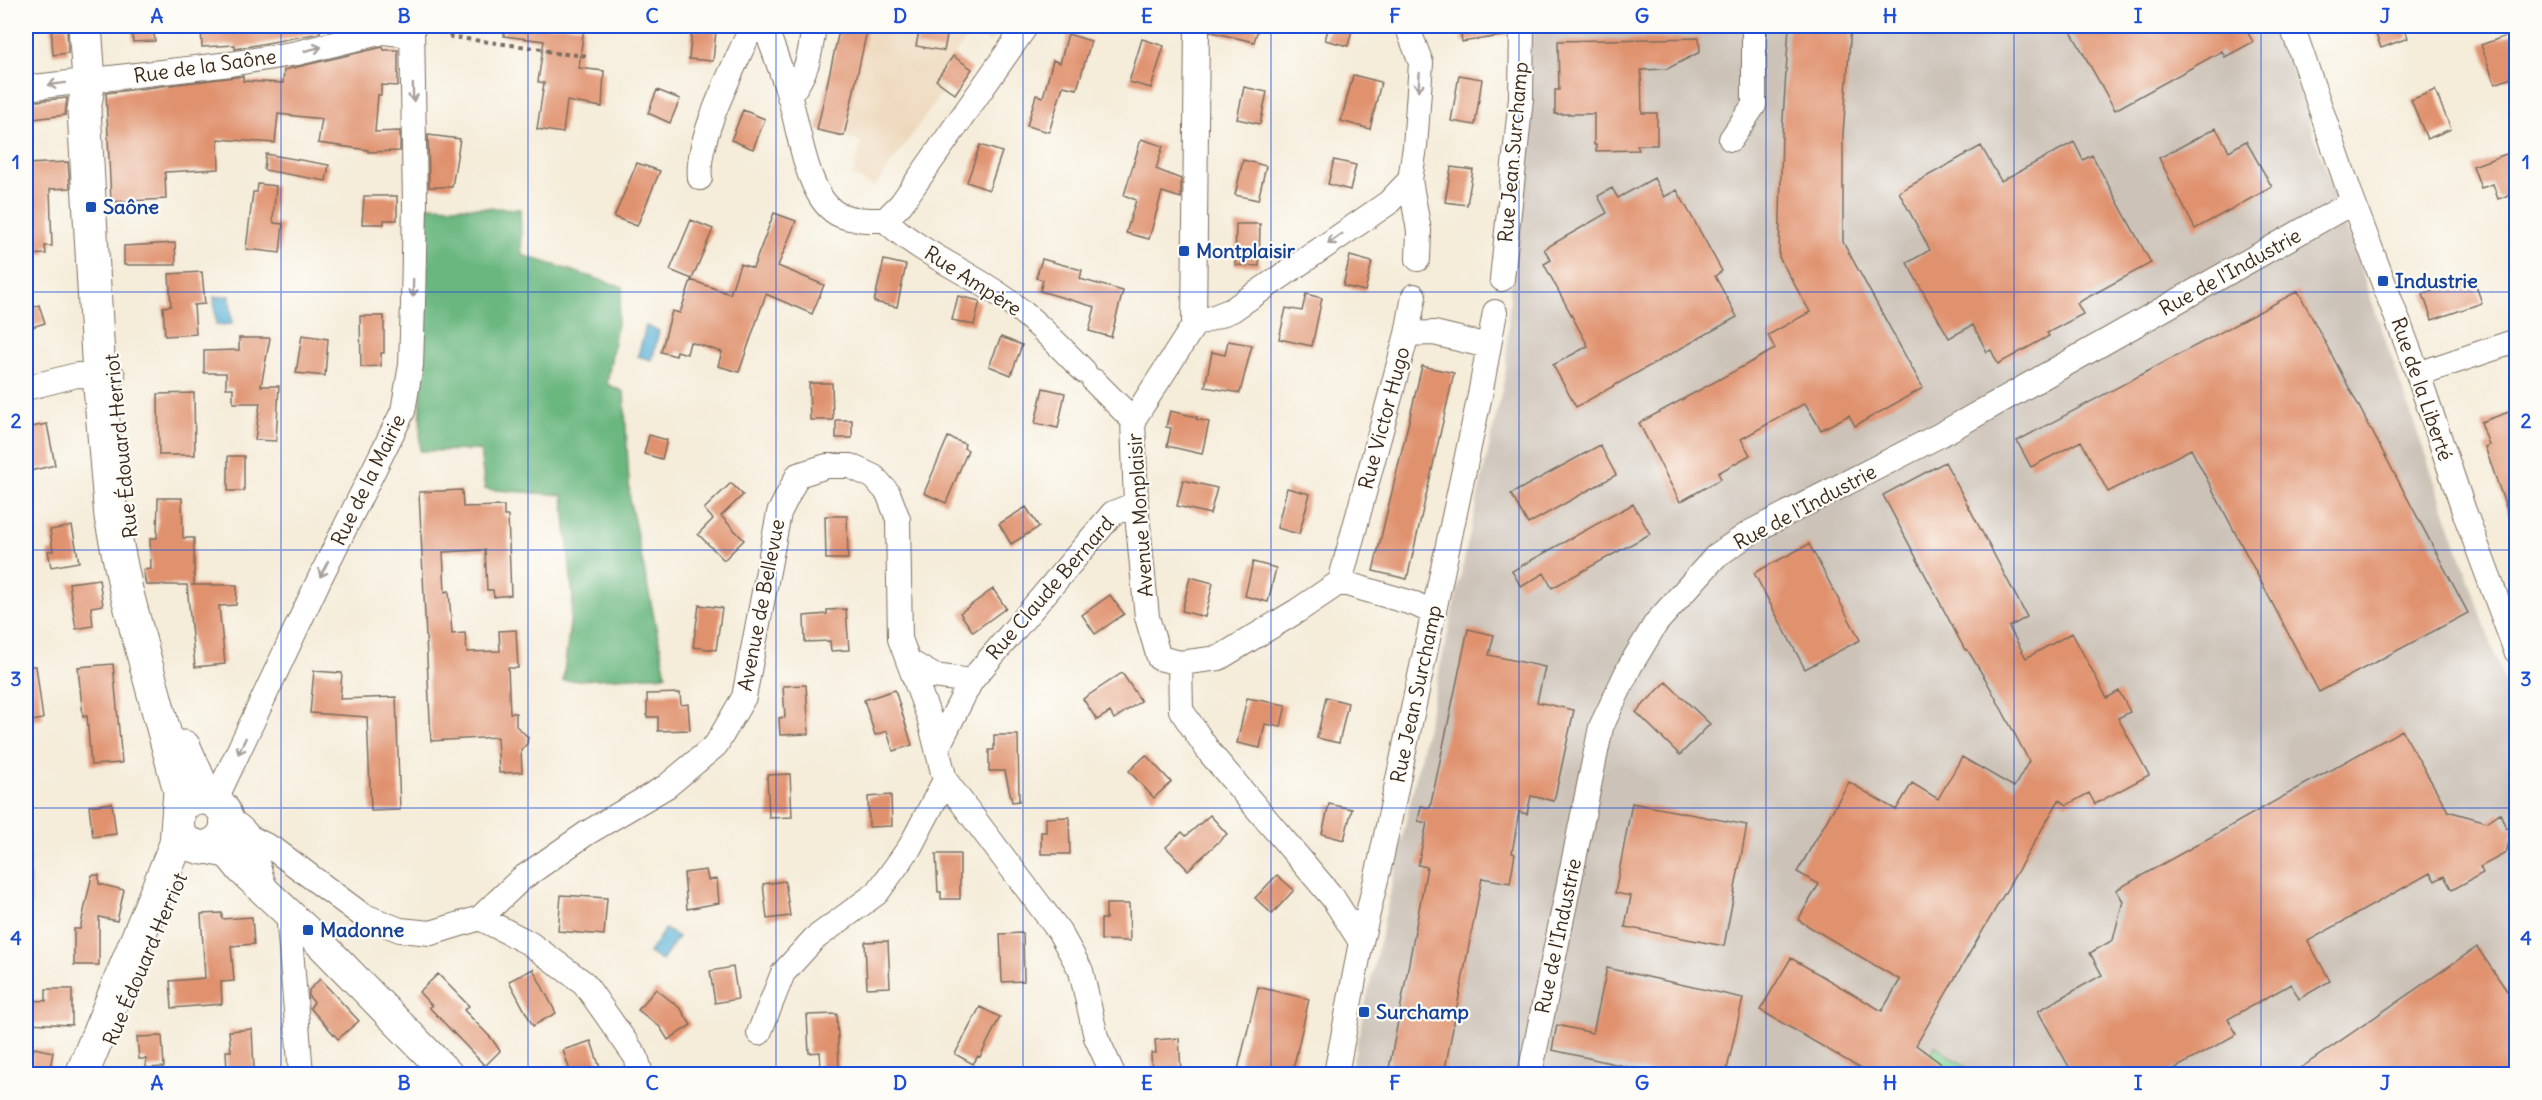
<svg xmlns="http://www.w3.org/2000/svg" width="2542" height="1100" viewBox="0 0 2542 1100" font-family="Delius,sans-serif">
	<rect width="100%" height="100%" fill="#fdfcf7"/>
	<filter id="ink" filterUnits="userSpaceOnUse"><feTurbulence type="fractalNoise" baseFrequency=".0167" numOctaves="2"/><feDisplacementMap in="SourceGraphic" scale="12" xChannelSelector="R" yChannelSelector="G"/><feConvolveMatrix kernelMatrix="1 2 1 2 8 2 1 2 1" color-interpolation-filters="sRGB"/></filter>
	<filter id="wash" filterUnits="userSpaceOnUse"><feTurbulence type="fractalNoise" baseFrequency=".008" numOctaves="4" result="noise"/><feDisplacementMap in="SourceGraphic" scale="24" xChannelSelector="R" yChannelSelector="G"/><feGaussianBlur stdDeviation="1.35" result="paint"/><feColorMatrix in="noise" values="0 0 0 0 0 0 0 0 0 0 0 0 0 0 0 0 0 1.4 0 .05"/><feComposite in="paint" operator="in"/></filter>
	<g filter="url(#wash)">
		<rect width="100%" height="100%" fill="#f5ecd9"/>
		<path fill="#edd7ba" d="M868 26H1001L990 43 973 31 954 55 972 69 955 94 945 88 875 187 852 175 862 142 845 136Z"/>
		<path fill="#ccc2b8" d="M1527 26H2276L2516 715V1074H1974L1936 1046 1925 1074H1350L1505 375Z"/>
		<path fill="#84d697" stroke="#60805a" stroke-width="1.5" d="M26 731 31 964H26Z
			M1935 1045 1974 1074H1925Z"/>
		<path fill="#6bb780" stroke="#53704f" stroke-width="1.5" d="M424 206 520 209 522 255 623 287 607 384 624 392 630 502 666 675 563 681 573 599 563 495 485 489 480 450 420 451Z"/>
		<path fill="#5cb2d8" stroke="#4c6e7b" stroke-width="1.5" d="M230 296 232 324 216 325 214 297Z
			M646 326 659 331 652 360 638 356Z
			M665 929 678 937 662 961 649 953Z"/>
		<g id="blocks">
			<path fill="#e0926e" d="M51 26H67L68 53 53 55Z
				M131 26H153L155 41 133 42Z
				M201 26H320V33L235 49V45L202 47Z
				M504 26H584L579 68 604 71 602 107 567 101 563 133 537 129 544 83 538 82 544 41 504 36Z
				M840 26H868L844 136 817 130Z
				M920 26H949L944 51 916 46Z
				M1211 26H1259L1254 42 1211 32Z
				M1329 26H1353L1348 46 1325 40Z
				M1460 26H1508V35L1462 42Z
				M1789 26H1851L1843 134V242L1923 388 1855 426 1849 415 1821 430 1805 403 1741 439 1750 455 1718 473 1721 479 1680 502 1639 423 1775 349 1768 335 1810 312 1779 257 1782 134Z
				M2068 26H2244L2253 42 2225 57 2222 51 2115 110Z
				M2373 26H2404L2408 38 2381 48Z
				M692 29 716 31 713 61 689 59Z
				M2517 32V76L2495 84 2481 45Z
				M1068 34 1091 41 1077 89 1063 86 1049 132 1027 126 1036 95 1043 97 1053 60 1060 63Z
				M1699 38 1700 52 1667 69 1641 70 1642 113H1657V145H1637L1639 150 1596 151V145H1594V114H1555V90H1559L1558 41Z
				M1142 39 1164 46 1151 88 1129 82Z
				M383 47 384 50H398V86L381 85V95H378L375 132 400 131V151L368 152V150L318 143 322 119 278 114 275 143 218 139 219 169 165 172 166 199 111 202 106 93 243 76V81L283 83 284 70Z
				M953 56 972 69 955 94 936 80Z
				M1353 75 1381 82 1370 129 1341 121Z
				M1459 75 1482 79 1475 125 1451 121Z
				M1244 87 1267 92 1260 124 1237 119Z
				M657 90 680 99 670 123 648 113Z
				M2435 90 2451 129 2427 139 2411 100Z
				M67 98 65 115 26 120V102Z
				M743 110 765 119 753 149 731 140Z
				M2216 128 2229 151 2246 141 2272 187 2195 229 2159 158Z
				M428 135 460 139 452 187H429Z
				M1141 139 1163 146 1156 169 1181 179V198L1162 192 1149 239 1126 233 1136 200 1124 195Z
				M2074 142 2083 160 2092 155 2151 263 2077 303 2083 314 2047 333 2049 336 1998 364 1991 350 1987 352 1973 325 1949 338 1907 263 1930 250 1899 192 1981 146 2001 181Z
				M980 145 1002 152 989 190 967 182Z
				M2517 150V192L2498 199 2493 184 2481 188 2473 166Z
				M266 154 329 165 326 181 264 170Z
				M1243 160 1266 166 1258 200 1235 195Z
				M1334 160 1356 165 1350 190 1328 184Z
				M68 162 70 188 50 189 52 246H45L46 254 26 255V164Z
				M637 163 660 171 637 226 614 217Z
				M1451 167 1473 170 1467 205 1445 202Z
				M1654 178 1664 197 1677 190 1722 271 1715 276 1737 317 1576 407 1553 365 1588 346 1544 264 1551 260 1544 249 1607 213 1598 196 1612 188 1618 198Z
				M258 184 276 186 273 219 274 223 283 224 280 253 246 249 253 192H257Z
				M364 196H397V220H384V224H362Z
				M774 213 796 221 778 266 824 285 812 314 766 294 739 372 718 366 722 352 690 342 687 354 677 351 676 356 661 352 672 311 680 313 691 280 730 294 740 264 753 268Z
				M691 220 713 229 692 279 670 270Z
				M1236 224H1260L1259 266 1235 265Z
				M175 243 176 265H124V246Z
				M1350 256 1372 262 1365 291 1343 286Z
				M1042 259 1082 270 1080 279 1123 291 1111 337 1089 331 1095 307 1040 291 1043 280 1036 278Z
				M884 260 906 265 897 307 874 302Z
				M202 272 205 304 194 305 196 334 165 336 163 307 171 306 169 274Z
				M2473 277 2482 303 2432 320 2423 294Z
				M2298 291 2468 613 2319 692 2191 449 2108 492 2081 441 2031 467 2017 441Z
				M1306 294 1322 298 1312 346 1279 339 1286 308 1302 311Z
				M958 296 980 301 974 325 952 320Z
				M39 305 45 323 26 329V310Z
				M360 316H384V353H381V366L361 367Z
				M302 335 328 339 325 376 296 373Z
				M1001 337 1022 345 1011 375 989 366Z
				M239 338H270L261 386H279L276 441 255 440 260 403H233V388H226V373H204V351L239 350Z
				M1228 341 1252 345 1240 393 1205 387 1212 352 1225 355Z
				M1422 366 1454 373 1407 579 1373 571Z
				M809 383H832L833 420H810Z
				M1043 388 1065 393 1058 428 1035 423Z
				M194 393 195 455H159L158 394Z
				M2517 409V529L2514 530 2485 447 2489 445 2481 422Z
				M1170 411 1197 417 1196 419 1209 422 1202 454 1167 446 1171 428 1166 427Z
				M836 420H852V438H836Z
				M47 424 55 465 26 472V428Z
				M649 435 667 440 662 459 644 454Z
				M948 437 965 444 964 448 968 450 946 503 924 493Z
				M1600 445 1616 475 1528 524 1511 494Z
				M228 456H244V491H228Z
				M1945 462 2027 617 2009 627 2026 658 2072 633 2107 698 2119 691 2130 712 2118 718 2149 775 2095 804 2089 793 2067 805 2059 800 1916 1045 1955 1074H1870L1760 1010 1791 958 1882 1011 1900 980 1798 920 1819 884 1797 872 1849 782 1896 810 1912 783 1938 799 1962 757 2014 787 2029 761 1986 680 1967 649 1965 650 1883 495Z
				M1183 480 1217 488 1210 514 1177 506Z
				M731 483 743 495 721 516 744 540 724 560 698 534 713 519 704 509Z
				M1287 488 1310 494 1299 534 1277 528Z
				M462 490 463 507 504 506V516H508L511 595 494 597 493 590H487L485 550 443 552 445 592 449 591 452 634 465 633 467 652 500 651 499 631 516 630 518 668H508L510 713H516V726L528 737 527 744 521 750 522 772 499 773 497 737 431 741 419 492Z
				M158 498H182L183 538H194V585H191H237L236 605 219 606 225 664 195 667 187 585H146L143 570 151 569 150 538H157Z
				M1633 504 1650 534 1552 588 1544 573 1521 587 1512 571Z
				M1026 507 1039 527 1011 544 999 524Z
				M825 516H847L848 559H826Z
				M72 526 79 562 51 567 48 551H53L50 530Z
				M1809 544 1860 640 1805 669 1754 573Z
				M1253 562 1276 568 1268 602 1245 596Z
				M1190 577 1213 583 1205 617 1182 611Z
				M99 579 103 605 91 607 93 626 76 629 69 583Z
				M993 589 1006 608 973 632 960 613Z
				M1110 595 1124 614 1095 634 1082 615Z
				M699 605 722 608 716 650 693 647Z
				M846 609 849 650 831 651 830 641 805 642 804 616 827 614V610Z
				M1468 629 1494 635 1489 655 1545 667 1537 702 1574 710 1554 801 1531 796 1527 814 1519 812 1512 853 1515 854 1510 883 1482 878 1444 1074H1388L1427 867 1418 865 1427 823 1418 821 1421 806 1430 808Z
				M113 664 122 763 91 765 87 716 83 717 78 667Z
				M26 666H36L43 719 26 722Z
				M314 671 342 673 340 699 396 697 400 810 371 811 367 717 310 713Z
				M1122 673 1141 701 1114 719 1110 712 1097 720 1083 699Z
				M1666 682 1710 724 1680 755 1636 712Z
				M806 685 809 734 780 735 779 718 785 717 783 686Z
				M895 690 912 745 893 751 887 731 875 735 864 700Z
				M680 693 681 705 688 704 690 730 658 731V717H647V694Z
				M1326 697 1348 703 1339 743 1317 738Z
				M1247 698 1286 705 1281 727 1265 724 1260 748 1237 743Z
				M2402 730 2448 811 2487 822 2500 813 2506 828 2513 829 2506 853 2480 867 2483 873 2452 890 2444 876 2435 881 2430 873 2308 941 2330 981 2299 999 2291 984 2228 1019 2237 1034 2165 1074H2073L2038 1011 2102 975 2090 953 2113 940 2123 901 2116 890Z
				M994 735H1018L1019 801 1012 802 1005 771H989V750H994Z
				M1146 755 1171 782 1154 798 1129 771Z
				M790 774 792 817 769 818 767 775Z
				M891 795 892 826 869 827 868 797Z
				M112 803 116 834 93 837 89 806Z
				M1632 803 1747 825 1724 946 1625 927 1631 896 1615 893Z
				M1329 804 1352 809 1344 840 1322 834Z
				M1210 815 1227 834 1188 870 1166 847 1182 832 1186 836Z
				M1069 817 1070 854H1041V832H1046V818Z
				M936 854H960V899H941V892H938Z
				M706 870 708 880 717 879 719 903 687 909 684 873Z
				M92 875H99V884L124 890 117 921 99 917V965H74V929H80Z
				M1277 875 1294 890 1272 914 1255 898Z
				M785 881 790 916 767 919 763 884Z
				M561 895 607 898 604 935 558 931Z
				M1106 904H1129L1130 941 1101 940V919H1106Z
				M222 913V919L252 917 254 944 231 946 234 981 221 982 222 1004 172 1008 170 981 205 978 201 914Z
				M1023 933 1024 981 1002 982 1000 934Z
				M888 941 890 987 867 988 865 942Z
				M2477 947 2507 991 2517 984V1074H2292Z
				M733 967 738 999 715 1003 710 971Z
				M1607 968 1743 998 1726 1074H1660L1552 1050 1557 1025 1593 1033Z
				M533 969 556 1013 533 1026 509 981Z
				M438 974 469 1006 464 1010 492 1039 500 1051 485 1066 429 1007 432 1006 419 992Z
				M320 979 359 1021 338 1039 310 1008 314 1002 309 997V990Z
				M1258 987 1309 999 1292 1074H1237Z
				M46 989H72V1025L26 1023 27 1000 46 1001Z
				M656 989 681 1009 691 1025 668 1040 660 1027 638 1010Z
				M980 1007 1000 1017 980 1057 978 1056 973 1064 955 1054Z
				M837 1014 839 1068 833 1074H828L821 1071 820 1052 809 1053 807 1015Z
				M252 1029 254 1069 227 1071 226 1051H231L229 1031Z
				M162 1036 164 1067 146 1068V1059H139L137 1037Z
				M1179 1038 1181 1072 1152 1074 1151 1053H1156L1155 1040Z
				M591 1041 602 1074H571L563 1050Z
				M34 1048 53 1052 49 1074H28Z"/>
		</g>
	</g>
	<g filter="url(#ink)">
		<use href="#blocks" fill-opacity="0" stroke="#7c6e5f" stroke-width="1.5"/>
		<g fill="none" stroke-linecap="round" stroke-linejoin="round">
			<defs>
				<path id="minor" d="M765 26C773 49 782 72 789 95 799 127 806 195 836 213 849 221 870 220 885 220L901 204 1026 26
					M1197 26 1194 325 1133 420 1136 504 1147 617 1159 658 1180 663 1181 710 1210 753 1333 898 1361 942
					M2292 26 2353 202 2418 374 2464 511 2516 651
					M26 88 230 64 297 53 383 32 412 35
					M789 96C808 72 810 55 814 26
					M1731 139 1754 105V26
					M700 178C695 139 736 64 752 26
					M1410 180 1419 231 1418 259
					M885 220C918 251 960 268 997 293 1030 315 1056 343 1084 371
					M1502 279 1521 98 1522 26
					M1194 325 1232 310 1388 203 1410 180 1415 147 1421 63 1407 26
					M1407 334 1414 296
					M2418 374 2516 341
					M1094 381 1133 420
					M26 388 77 375 113 376
					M1340 582 1407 334 1434 333 1488 346
					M908 661 934 676 971 681
					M1180 663 1219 658 1297 611 1340 582 1415 604 1434 613
					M937 748 971 681 1113 513 1136 504
					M215 801 319 580 403 411 411 365 413 303 415 204 412 26
					M243 834 275 850 362 915 400 930 431 933 480 918 521 879 587 833 667 786 716 745 744 697 779 513 798 475 827 466H850L874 477 888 493 898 519 900 639 929 717 945 780 1059 931 1081 971 1096 1037 1113 1074
					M288 912 301 1074
					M480 918 529 943 584 983 636 1057 641 1074
					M759 1033 783 973 814 939 877 893 910 847 945 780
					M1336 1074 1361 942 1381 859 1480 395 1495 312
					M1530 1074 1601 727 1630 666 1656 623 1716 556 1751 532 1940 435 2353 202"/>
				<path id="tertiary" d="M227 821C232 825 239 829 243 834 249 841 256 873 261 885
					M205 848 228 853 242 870 319 942 448 1074"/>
				<path id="primary" d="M184 747 202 787 212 799
					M178 832 186 843 202 848C243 841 228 787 191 800
					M82 1074 176 844 180 791 126 590 111 517 99 375 84 110 89 80 85 26"/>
			</defs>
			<use href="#minor" stroke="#7c6e5f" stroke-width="26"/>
			<use href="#tertiary" stroke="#7c6e5f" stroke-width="32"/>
			<use href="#primary" stroke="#7c6e5f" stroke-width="35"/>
			<path stroke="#7c6e5f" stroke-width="4" stroke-dasharray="4.5 4.5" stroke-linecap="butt" d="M446 26 451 37 542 49 554 53 590 56"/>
			<use href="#minor" stroke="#fff" stroke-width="24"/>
			<use href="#tertiary" stroke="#fff" stroke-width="30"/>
			<use href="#primary" stroke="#fff" stroke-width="33"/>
		</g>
		<defs><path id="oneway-shaft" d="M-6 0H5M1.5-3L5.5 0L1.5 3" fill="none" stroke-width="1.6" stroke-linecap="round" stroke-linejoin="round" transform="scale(1.5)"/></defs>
		<g stroke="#a79f9a">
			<use href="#oneway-shaft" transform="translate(313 49) rotate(-14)"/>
			<use href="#oneway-shaft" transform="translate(1419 82) rotate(94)"/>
			<use href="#oneway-shaft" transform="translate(57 84) rotate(173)"/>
			<use href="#oneway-shaft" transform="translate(413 93) rotate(89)"/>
			<use href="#oneway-shaft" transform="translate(1335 239) rotate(145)"/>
			<use href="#oneway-shaft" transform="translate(413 288) rotate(91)"/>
			<use href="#oneway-shaft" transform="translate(324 569) rotate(117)"/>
			<use href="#oneway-shaft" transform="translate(242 746) rotate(115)"/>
		</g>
	</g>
	<path fill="none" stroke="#1d4ed8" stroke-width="1.5" stroke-opacity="0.55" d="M281 26V1074M528 26V1074M776 26V1074M1023 26V1074M1271 26V1074M1519 26V1074M1766 26V1074M2014 26V1074M2261 26V1074M26 292H2516M26 550H2516M26 808H2516"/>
	<g fill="#1a4fb4" stroke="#fdfcf7" stroke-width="2">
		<rect x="85" y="201" width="12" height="12" rx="3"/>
		<rect x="1178" y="245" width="12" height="12" rx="3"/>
		<rect x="2377" y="275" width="12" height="12" rx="3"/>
		<rect x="302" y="924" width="12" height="12" rx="3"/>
		<rect x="1358" y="1006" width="12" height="12" rx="3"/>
	</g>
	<g text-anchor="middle" stroke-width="4.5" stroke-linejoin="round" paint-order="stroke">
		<g font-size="20" fill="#3b2a1e" stroke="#fdfcf7">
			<text transform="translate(205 66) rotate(-8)" y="7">Rue de la Saône</text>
			<text transform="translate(1513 152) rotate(-85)" y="7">Rue Jean Surchamp</text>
			<text transform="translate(2230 272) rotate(-29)" y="7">Rue de l'Industrie</text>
			<text transform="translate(973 281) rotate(33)" y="7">Rue Ampère</text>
			<text transform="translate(2422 389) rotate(71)" y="7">Rue de la Liberté</text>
			<text transform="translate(1384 418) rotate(-75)" y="7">Rue Victor Hugo</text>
			<text transform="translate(121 446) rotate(-96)" y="7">Rue Édouard Herriot</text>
			<text transform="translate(368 480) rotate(-64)" y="7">Rue de la Mairie</text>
			<text transform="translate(1805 507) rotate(-28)" y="7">Rue de l'Industrie</text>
			<text transform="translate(1140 515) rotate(-94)" y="7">Avenue Monplaisir</text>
			<text transform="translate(1050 588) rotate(-49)" y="7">Rue Claude Bernard</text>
			<text transform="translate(761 605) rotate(-79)" y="7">Avenue de Bellevue</text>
			<text transform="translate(1416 694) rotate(-78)" y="7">Rue Jean Surchamp</text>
			<text transform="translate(1558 936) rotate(-78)" y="7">Rue de l'Industrie</text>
			<text transform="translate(145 959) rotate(-67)" y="7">Rue Édouard Herriot</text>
		</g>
		<g font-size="20" font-weight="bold" fill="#164399" stroke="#fdfcf7" text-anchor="start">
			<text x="103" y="214">Saône</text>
			<text x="1196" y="258">Montplaisir</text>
			<text x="2395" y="288">Industrie</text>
			<text x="320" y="937">Madonne</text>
			<text x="1376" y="1019">Surchamp</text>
		</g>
	</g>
	<rect width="2542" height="1100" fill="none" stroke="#fdfcf7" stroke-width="66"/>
	<rect x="33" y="33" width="2476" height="1034" fill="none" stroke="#1d4ed8" stroke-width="2"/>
	<g font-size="20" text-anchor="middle" font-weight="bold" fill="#1d4ed8">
		<text x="157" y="23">A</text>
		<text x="404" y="23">B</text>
		<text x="652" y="23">C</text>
		<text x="900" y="23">D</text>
		<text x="1147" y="23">E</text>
		<text x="1395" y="23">F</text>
		<text x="1642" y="23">G</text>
		<text x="1890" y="23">H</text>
		<text x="2138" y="23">I</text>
		<text x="2385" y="23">J</text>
		<text x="16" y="169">1</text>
		<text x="2526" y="169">1</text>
		<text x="16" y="428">2</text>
		<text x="2526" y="428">2</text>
		<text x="16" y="686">3</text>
		<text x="2526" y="686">3</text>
		<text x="16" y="945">4</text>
		<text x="2526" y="945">4</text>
		<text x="157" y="1090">A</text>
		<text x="404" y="1090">B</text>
		<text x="652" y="1090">C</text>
		<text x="900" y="1090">D</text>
		<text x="1147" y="1090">E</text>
		<text x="1395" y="1090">F</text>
		<text x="1642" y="1090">G</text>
		<text x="1890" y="1090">H</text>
		<text x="2138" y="1090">I</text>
		<text x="2385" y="1090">J</text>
	</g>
</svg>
